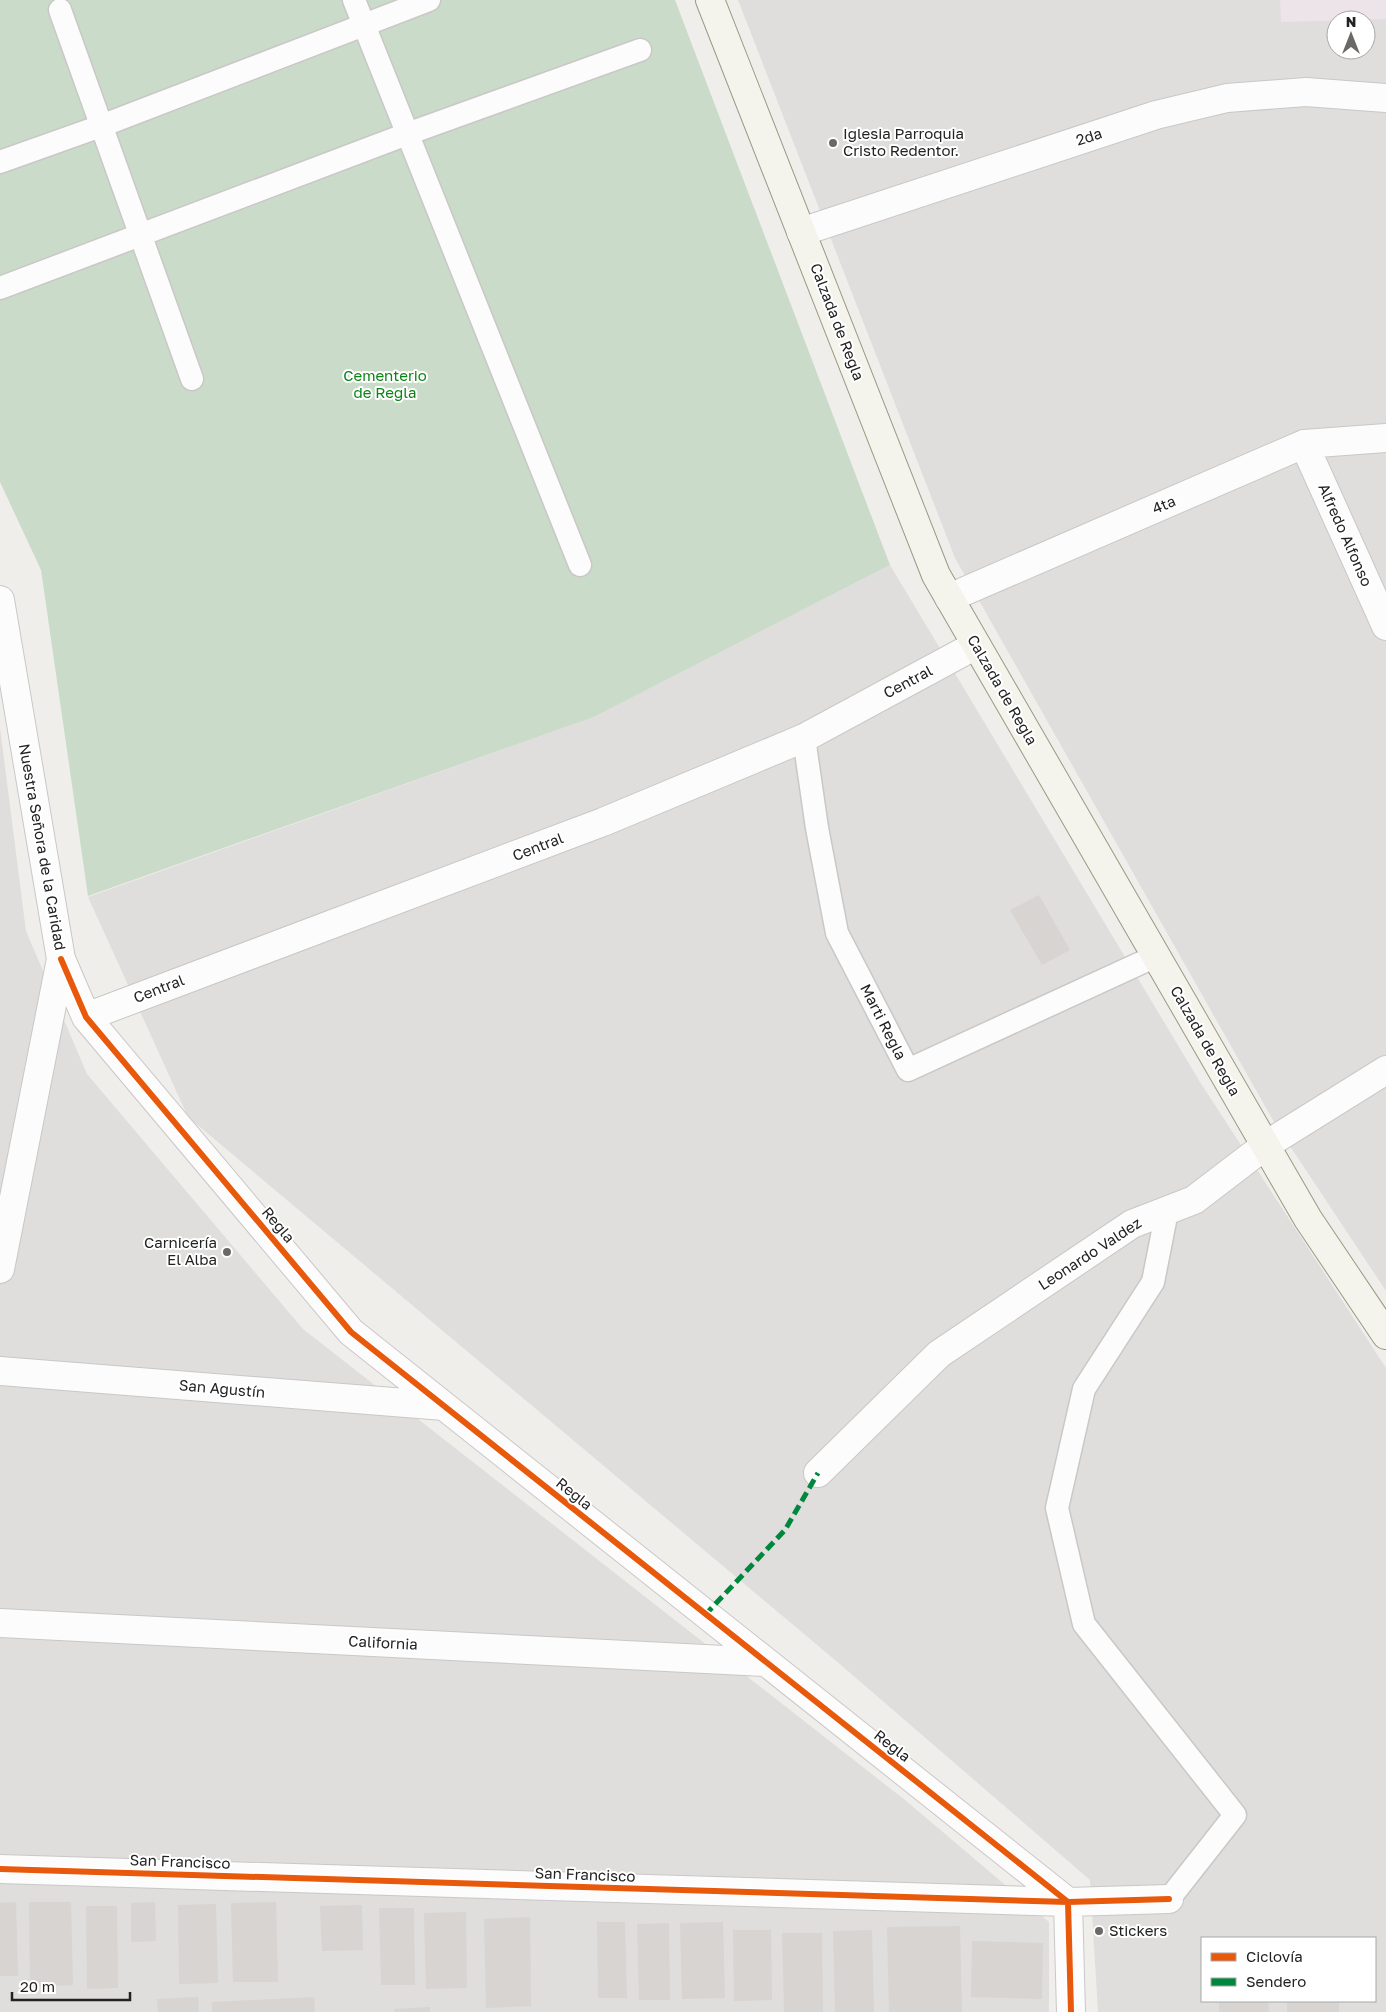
<svg xmlns="http://www.w3.org/2000/svg" width="1386" height="2012" viewBox="0 0 1386 2012" font-family="'Golos Text',sans-serif">
	<rect width="100%" height="100%" fill="#f0eeeb"/>
	<path fill="#dfdedc" fill-rule="evenodd" d="M738 0H1386V1291L1274 1122 955 558ZM1336 20H1366V50H1336Z
		M890 565 1200 1082 1386 1368V2012H1098L1090 1880 841 1665 188 1117 88 897 594 717ZM1202 1938H1375V2001H1202Z
		M0 728 26 931 87 1074 303 1329 905 1800 1049 1922V2012H0Z"/>
	<path fill="#ede4e9" d="M1280 0H1386V19L1281 22Z"/>
	<path fill="#cadbca" d="M0 0H675L890 565 594 717 88 896 41 570 0 482Z"/>
	<path fill="#d7d4d2" d="M1039 895 1070 950 1042 965 1010 910Z
		M16 1902 18 1976H0V1903Z
		M29 1902H71L73 1985 30 1987Z
		M155 1902 156 1941 131 1942V1903Z
		M276 1902 278 1982H233L231 1903Z
		M216 1904 218 1983 179 1984 178 1905Z
		M362 1905 363 1950 322 1951 320 1906Z
		M86 1906H117L118 1988 87 1989Z
		M379 1908H414L415 1985H381Z
		M466 1912 467 1988 426 1989 424 1913Z
		M530 1917 531 2006 486 2008 484 1919Z
		M597 1922H625L627 1998H598Z
		M723 1922 725 1998 682 1999 680 1923Z
		M669 1923 670 2000H639L637 1924Z
		M960 1926 962 2012H889L887 1927Z
		M733 1930H771L772 2000 734 2001Z
		M872 1930 874 2012H835L833 1931Z
		M782 1933H822L823 2012H784Z
		M972 1941 1043 1943 1042 1999 971 1997Z
		M198 1997 199 2012H158L157 1999Z
		M314 1997 315 2012H212V2002Z
		M1219 2001H1268L1269 2012H1219Z
		M1287 2001H1339V2012H1287Z
		M430 2007V2012H394V2009Z"/>
	<g fill="none" stroke-linecap="round" stroke-linejoin="round">
		<defs>
			<path id="service" d="M354 0 580 565
				M60 10 192 379
				M0 162 101 126 429 0
				M0 288 407 134 640 50
				M804 738 817 828 837 933 908 1070 1156 956
				M1167 1211 1153 1282 1084 1389 1057 1508 1084 1624 1235 1815 1169 1899"/>
			<path id="minor" d="M801 232 1156 115 1227 98 1306 92 1386 98
				M1304 444 1386 626
				M949 598 1304 444 1386 438
				M0 600 61 959 0 1269
				M61 959 86 1017 351 1332 1068 1902 1071 2012
				M86 1017 603 822 804 738 976 645
				M0 1371 444 1406
				M818 1473 939 1354 1132 1224 1194 1200 1266 1145 1386 1070
				M0 1623 765 1662
				M0 1869 1068 1902 1169 1899"/>
			<path id="secondary" d="M710 0 936 575 1308 1219 1386 1335"/>
		</defs>
		<use href="#service" stroke="#c9c8c7" stroke-width="25"/>
		<use href="#minor" stroke="#c9c8c7" stroke-width="30"/>
		<use href="#secondary" stroke="#999a82" stroke-width="30"/>
		<use href="#service" stroke="#fdfcfc" stroke-width="22"/>
		<use href="#minor" stroke="#fdfcfc" stroke-width="28"/>
		<use href="#secondary" stroke="#f4f4ed" stroke-width="28"/>
		<path stroke="#00873e" stroke-width="5" stroke-dasharray="10 5" stroke-linecap="butt" d="M705 1615 785 1530 818 1473"/>
		<defs>
			<path id="cycleway" d="M61 959 86 1017 351 1332 1068 1902 1071 2012
				M0 1869 1068 1902 1169 1899"/>
		</defs>
		<use href="#cycleway" stroke="#fff" stroke-width="9"/>
		<use href="#cycleway" stroke="#e8590c" stroke-width="6"/>
	</g>
	<g fill="#6a6968" stroke="#fff" stroke-width="2">
		<circle cx="833" cy="143" r="5"/>
		<circle cx="227" cy="1252" r="5"/>
		<circle cx="1099" cy="1931" r="5"/>
	</g>
	<g text-anchor="middle" stroke-width="4" stroke-linejoin="round" paint-order="stroke">
		<g font-size="15" fill="#222" stroke="#fff" text-anchor="start">
			<text x="843" y="139">Iglesia Parroquia<tspan x="843" dy="17">Cristo Redentor.</tspan></text>
			<text x="217" y="1248" text-anchor="end">Carnicería<tspan x="217" dy="17">El Alba</tspan></text>
			<text x="1109" y="1936">Stickers</text>
		</g>
		<g font-size="15" fill="#222" stroke="#fff">
			<text transform="translate(1089 137) rotate(-18)" y="5">2da</text>
			<text transform="translate(837 322) rotate(69)" y="5">Calzada de Regla</text>
			<text transform="translate(1164 505) rotate(-23)" y="5">4ta</text>
			<text transform="translate(1345 535) rotate(66)" y="5">Alfredo Alfonso</text>
			<text transform="translate(908 682) rotate(-28)" y="5">Central</text>
			<text transform="translate(1002 690) rotate(60)" y="5">Calzada de Regla</text>
			<text transform="translate(42 847) rotate(80)" y="5">Nuestra Señora de la Caridad</text>
			<text transform="translate(538 847) rotate(-21)" y="5">Central</text>
			<text transform="translate(159 989) rotate(-21)" y="5">Central</text>
			<text transform="translate(883 1022) rotate(63)" y="5">Marti Regla</text>
			<text transform="translate(1205 1041) rotate(60)" y="5">Calzada de Regla</text>
			<text transform="translate(278 1225) rotate(50)" y="5">Regla</text>
			<text transform="translate(1090 1254) rotate(-33)" y="5">Leonardo Valdez</text>
			<text transform="translate(222 1389) rotate(5)" y="5">San Agustín</text>
			<text transform="translate(574 1494) rotate(39)" y="5">Regla</text>
			<text transform="translate(383 1643) rotate(3)" y="5">California</text>
			<text transform="translate(892 1746) rotate(38)" y="5">Regla</text>
			<text transform="translate(180 1862) rotate(2)" y="5">San Francisco</text>
			<text transform="translate(585 1875) rotate(2)" y="5">San Francisco</text>
		</g>
		<g font-size="15" fill="#0c8416" stroke="#fff">
			<text x="385" y="381">Cementerio<tspan x="385" dy="17">de Regla</tspan></text>
		</g>
	</g>
	<rect x="1201" y="1937" width="175" height="65" fill="#ffffff" stroke="#a7a7a7"/>
	<rect x="1211" y="1953" width="25" height="8" fill="#e8590c" stroke="#a7a7a7"/>
	<text x="1246" y="1962" font-size="15" fill="#222222">Ciclovía</text>
	<rect x="1211" y="1978" width="25" height="8" fill="#00873e" stroke="#a7a7a7"/>
	<text x="1246" y="1987" font-size="15" fill="#222222">Sendero</text>
	<g transform="translate(1351 35)"><circle r="24" fill="#ffffff" stroke="#a7a7a7"/>
	<path d="M0-4L9 19L0 12L-9 19Z" fill="#6a6968"/>
	<text y="-8" font-size="14" font-weight="bold" text-anchor="middle" fill="#222222">N</text>
	</g>
	<path d="M12 1992v8h118v-8" fill="none" stroke="#222222" stroke-width="2.5"/>
	<text x="20" y="1992" font-size="15" fill="#222222" stroke="#ffffff" stroke-width="4" paint-order="stroke">20 m</text>
</svg>
